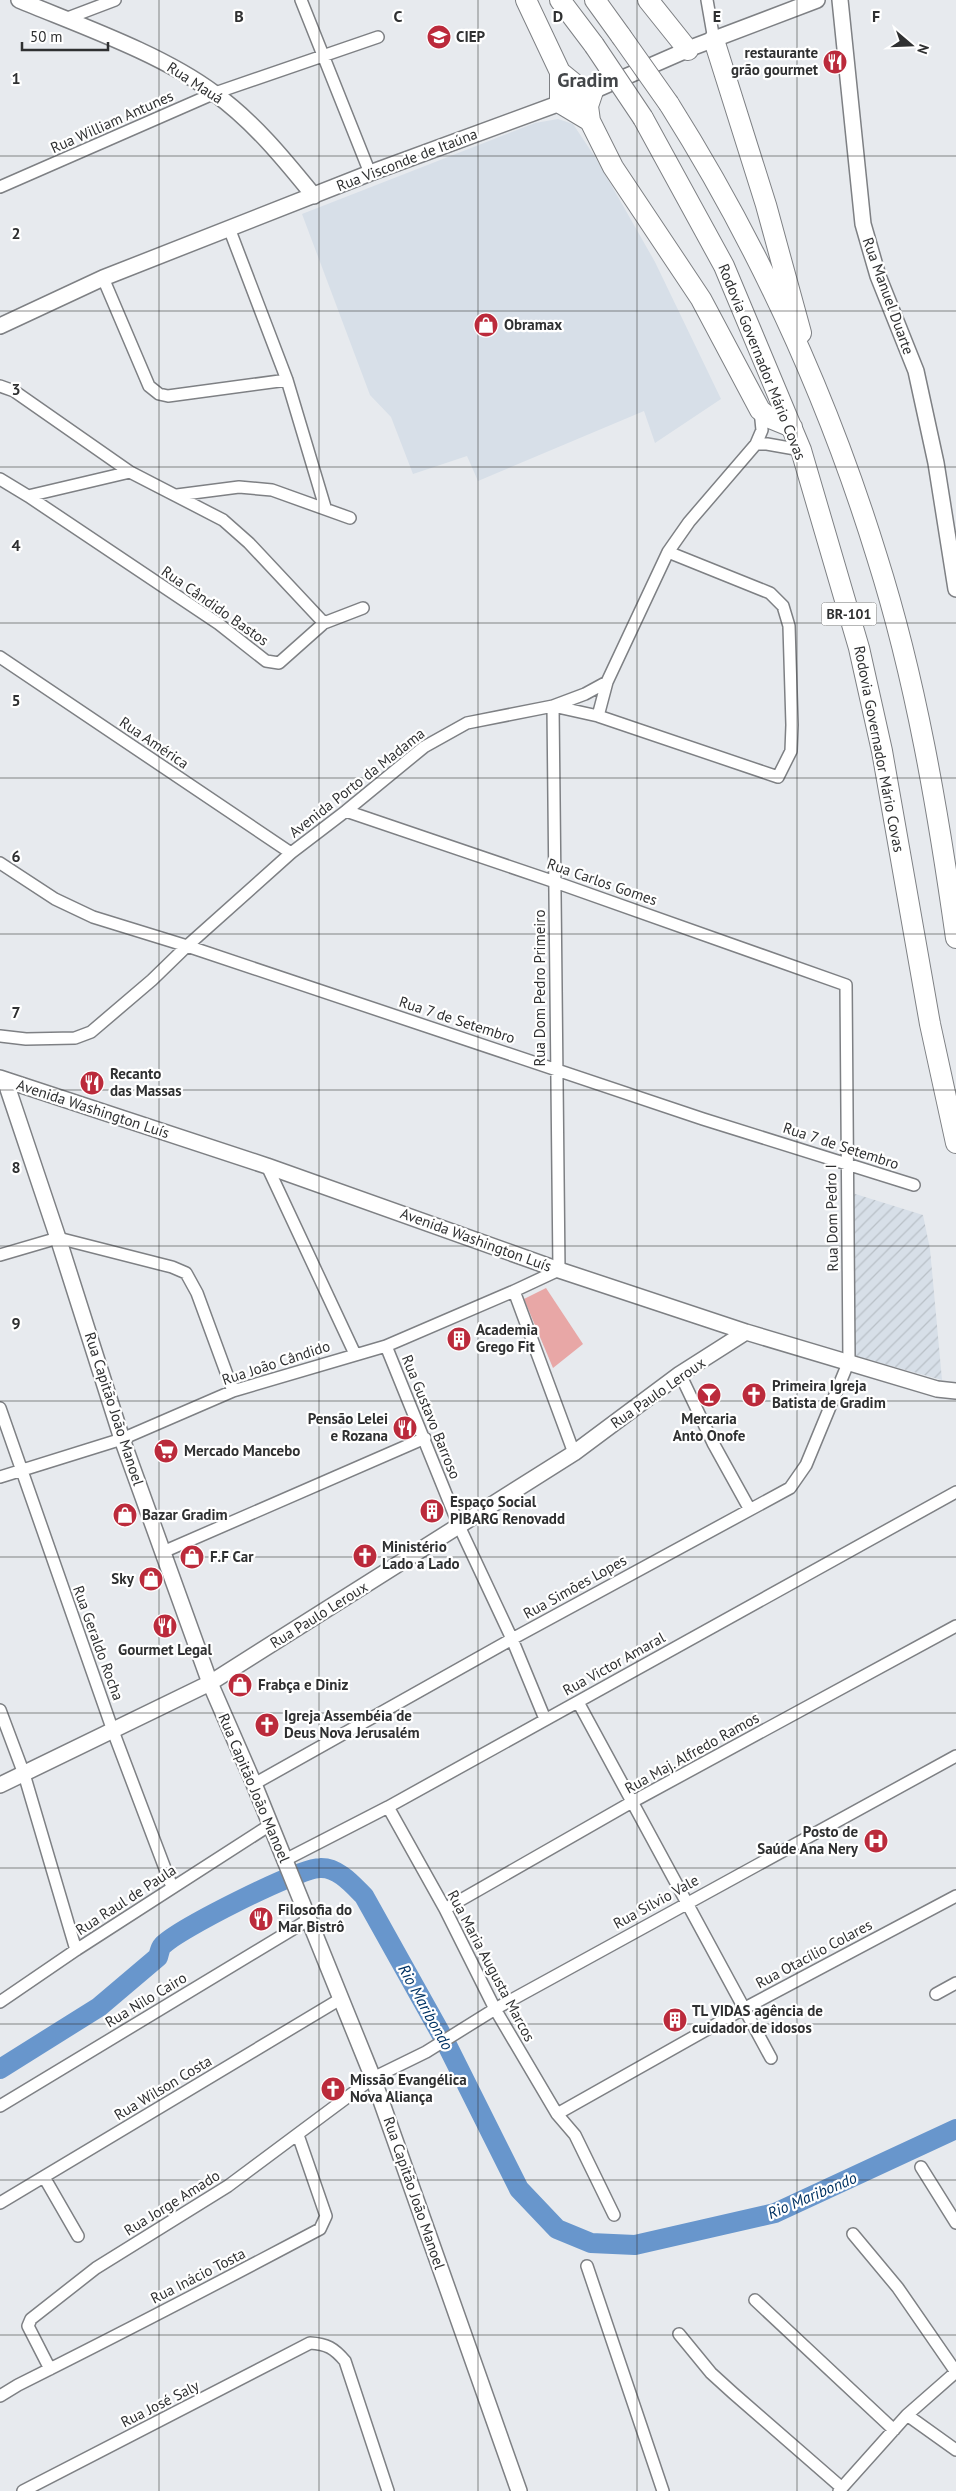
<svg xmlns="http://www.w3.org/2000/svg" width="956" height="2491" viewBox="0 0 956 2491" font-family="'PT Sans',sans-serif">
	<defs>
		<pattern id="industrial-furrows" width="10" height="10" patternUnits="userSpaceOnUse" patternTransform="scale(1.25)"><rect width="10" height="10" fill="#d7dfe8"/><path d="M-1 1l2-2M0 10L10 0M9 11l2-2" fill="none" stroke="#b9c0c7"/></pattern>
	</defs>
	<rect width="100%" height="100%" fill="#e7eaee"/>
	<path fill="#d7dfe8" d="M558 119 573 124 597 160 655 262 721 399 655 443 644 411 478 481 467 456 413 474 391 417 370 395 302 214 535 123Z"/>
	<path fill="url(#industrial-furrows)" d="M849 1192 923 1215 930 1249 942 1380 852 1355Z"/>
	<path fill="#e8a7a6" d="M546 1288 583 1344 553 1368 524 1299Z"/>
	<g fill="none" stroke-linecap="round" stroke-linejoin="round">
		<path stroke="#6896cc" stroke-width="20" d="M0 2069 99 2007 158 1957C159 1954 160 1948 162 1946 176 1930 299 1868 320 1868 338 1867 353 1885 364 1896L445 2041 519 2189 557 2229 591 2243 635 2245 775 2213 956 2129"/>
		<defs>
			<path id="street" d="M301 0 370 173
				M707 0 714 40
				M65 19 115 0
				M0 187 215 93 378 37
				M229 228 287 380 325 507
				M103 278 149 386 159 394 168 396 287 380
				M0 386 14 391 130 472 223 520 249 543 324 623 279 663 266 661 219 624 28 496 0 479
				M756 444H767L801 450
				M177 495 239 487 272 490 350 518
				M28 496 130 472
				M324 623 363 608
				M0 657 291 853
				M598 716 778 777 791 751 792 725 789 626 783 606 770 593 668 552
				M0 863 55 899 93 917 187 946 703 1119 914 1185
				M0 1036 26 1039 75 1038 91 1032 152 980 187 946 291 853 346 811 424 747 467 723 553 706 598 716 607 682 668 552 689 522 756 444 762 430 760 410
				M267 1166 355 1354
				M0 1255 58 1238 172 1267 186 1273 197 1293 233 1391
				M514 1291 574 1453
				M386 1346 459 1526 512 1639 545 1719
				M680 1374 713 1443 749 1508
				M0 1408 113 1731 172 1887
				M0 1477 122 1439 233 1391 386 1346 514 1291 559 1270 553 706 585 694 607 682
				M163 1552 425 1438
				M578 1702 771 2058
				M0 1710 24 1774 76 1950
				M254 1784 512 1639 790 1488 806 1465 849 1361 846 985 555 882 346 811
				M388 1807 445 1909 495 2009 557 2114 575 2135 614 2215
				M285 1860 388 1807 956 1492
				M445 1909 632 1802 956 1626
				M936 1994 956 1983
				M0 2002 76 1950 270 1825
				M0 2106 308 1920
				M557 2114 745 2008 956 1896
				M921 2167 956 2223
				M44 2177 78 2236
				M0 2203 342 1998
				M853 2234 898 2288 956 2372
				M587 2266 663 2491
				M755 2300 894 2430
				M679 2334 711 2373 733 2393 842 2488
				M50 2369 28 2326 31 2319 96 2268 228 2186 373 2078 426 2052 495 2009 956 1756
				M0 2396 18 2385C120 2334 220 2282 320 2229L326 2216 298 2135
				M907 2415 956 2450
				M23 2491 310 2343C327 2344 334 2348 345 2361L388 2491
				M839 2491 907 2415 956 2372"/>
			<path id="secondary" d="M19 0C79 25 162 54 214 93 253 121 284 159 314 196
				M840 0 863 224 878 276 916 371 936 463 956 589
				M0 326 103 278 370 173 593 91 696 46 817 0
				M0 1078 267 1166 559 1270 746 1332 937 1389 956 1391
				M5 1080 58 1238 122 1439 210 1683 254 1784 373 2078 519 2491
				M0 1785 210 1683 574 1453 680 1374 746 1332"/>
			<path id="highway" d="M526 0 560 72V103L590 121 613 167 701 299 760 410 770 418 792 427
				M560 0 594 45
				M595 0 621 36
				M648 0 688 50
				M714 40 766 205 801 333
				M560 72 576 85 593 91 588 106 590 121
				M669 104C758 245 828 398 877 557 916 680 938 811 956 938
				M643 118 724 266 801 450 859 648 882 751 930 1024 956 1143"/>
		</defs>
		<use href="#street" stroke="#7e8084" stroke-width="14"/>
		<use href="#secondary" stroke="#7e8084" stroke-width="18"/>
		<use href="#highway" stroke="#7e8084" stroke-width="22"/>
		<use href="#street" stroke="#fff" stroke-width="11"/>
		<use href="#secondary" stroke="#fff" stroke-width="15"/>
		<use href="#highway" stroke="#fff" stroke-width="20"/>
		<defs>
			<path id="highway-bridge" d="M621 36 669 104
				M594 45 643 118"/>
		</defs>
		<use href="#highway-bridge" stroke="#7e8084" stroke-width="22" stroke-linecap="butt"/>
		<use href="#highway-bridge" stroke="#fff" stroke-width="20"/>
	</g>
	<path fill="none" stroke="#2f3031" stroke-width="1" stroke-opacity="0.55" d="M159 0V2491M319 0V2491M478 0V2491M637 0V2491M797 0V2491M0 156H956M0 311H956M0 467H956M0 623H956M0 778H956M0 934H956M0 1090H956M0 1246H956M0 1401H956M0 1557H956M0 1713H956M0 1868H956M0 2024H956M0 2180H956M0 2335H956"/>
	<defs>
		<symbol id="school-disc" viewBox="-11 -11 22 22"><circle r="9.5" fill="#bb2a3b" stroke="#fff"/><path d="M0-5L7-2L0 1L-7-2ZM-4 1L0 2.5L4 1V4Q0 6-4 4Z" fill="#fff"/></symbol>
		<symbol id="restaurant-disc" viewBox="-11 -11 22 22"><circle r="9.5" fill="#bb2a3b" stroke="#fff"/><path d="M-5-6h1v4h1v-4h1v4h1v-4h1v5L-1.5 .5V6h-2V.5L-5-1ZM5-6V6H3V1.5H1.5Q1.5-4 5-6Z" fill="#fff"/></symbol>
		<symbol id="shop-disc" viewBox="-11 -11 22 22"><circle r="9.5" fill="#bb2a3b" stroke="#fff"/><path d="M-5-2.5h2.3a2.7 3.5 0 0 1 5.4 0H5L5.5 6h-11ZM-1.5-2.5h3a1.5 2.3 0 0 0-3 0Z" fill="#fff"/></symbol>
		<symbol id="building-disc" viewBox="-11 -11 22 22"><circle r="9.5" fill="#bb2a3b" stroke="#fff"/><path d="M-4-6H4V6H1V3H-1V6H-4ZM-2.5-4.3h1.7v1.8h-1.7ZM.8-4.3h1.7v1.8H.8ZM-2.5-1h1.7V.8h-1.7ZM.8-1h1.7V.8H.8Z" fill="#fff"/></symbol>
		<symbol id="bar-disc" viewBox="-11 -11 22 22"><circle r="9.5" fill="#bb2a3b" stroke="#fff"/><path d="M-6-5H6L.8 .8V4.5H3.5V6h-7V4.5H-.8V.8Z" fill="#fff"/></symbol>
		<symbol id="church-disc" viewBox="-11 -11 22 22"><circle r="9.5" fill="#bb2a3b" stroke="#fff"/><path d="M-1.2-6h2.4v3.5h3.3v2.4h-3.3V6h-2.4V-.1h-3.3v-2.4h3.3Z" fill="#fff"/></symbol>
		<symbol id="supermarket-disc" viewBox="-11 -11 22 22"><circle r="9.5" fill="#bb2a3b" stroke="#fff"/><path d="M-6-5.5h2.5l.6 2H6L4.5 2H-2.5L-4.4-4H-6ZM-1.5 3.2a1.3 1.3 0 1 0 .1 0ZM3 3.2a1.3 1.3 0 1 0 .1 0Z" fill="#fff"/></symbol>
		<symbol id="hospital-disc" viewBox="-11 -11 22 22"><circle r="9.5" fill="#bb2a3b" stroke="#fff"/><path d="M-5-5h3v3.5h4V-5h3V5h-3V1.5h-4V5h-3Z" fill="#fff"/></symbol>
	</defs>
	<g fill-rule="evenodd">
		<use href="#school-disc" x="425" y="23" width="28" height="28"/>
		<use href="#restaurant-disc" x="821" y="48" width="28" height="28"/>
		<use href="#shop-disc" x="472" y="311" width="28" height="28"/>
		<use href="#restaurant-disc" x="78" y="1069" width="28" height="28"/>
		<use href="#building-disc" x="445" y="1325" width="28" height="28"/>
		<use href="#bar-disc" x="695" y="1381" width="28" height="28"/>
		<use href="#church-disc" x="740" y="1381" width="28" height="28"/>
		<use href="#restaurant-disc" x="391" y="1414" width="28" height="28"/>
		<use href="#supermarket-disc" x="152" y="1437" width="28" height="28"/>
		<use href="#building-disc" x="418" y="1497" width="28" height="28"/>
		<use href="#shop-disc" x="111" y="1501" width="28" height="28"/>
		<use href="#church-disc" x="351" y="1542" width="28" height="28"/>
		<use href="#shop-disc" x="178" y="1543" width="28" height="28"/>
		<use href="#shop-disc" x="137" y="1565" width="28" height="28"/>
		<use href="#restaurant-disc" x="151" y="1612" width="28" height="28"/>
		<use href="#shop-disc" x="226" y="1671" width="28" height="28"/>
		<use href="#church-disc" x="253" y="1711" width="28" height="28"/>
		<use href="#hospital-disc" x="862" y="1827" width="28" height="28"/>
		<use href="#restaurant-disc" x="247" y="1905" width="28" height="28"/>
		<use href="#building-disc" x="661" y="2006" width="28" height="28"/>
		<use href="#church-disc" x="319" y="2075" width="28" height="28"/>
	</g>
	<g text-anchor="middle" stroke-width="4.5" stroke-linejoin="round" paint-order="stroke">
		<rect fill="#fff" stroke="#6d6e6f" stroke-width="1" x="821.5" y="602.5" width="55" height="23" rx="4"/>
		<g font-size="14" font-weight="bold" fill="#2f3031">
			<text x="849" y="619">BR-101</text>
		</g>
		<g font-size="15" font-weight="bold" fill="#2f3031" stroke="#fff" text-anchor="start">
			<text x="456" y="42">CIEP</text>
			<text x="818" y="58" text-anchor="end">restaurante<tspan x="818" dy="17">grão gourmet</tspan></text>
			<text x="504" y="330">Obramax</text>
			<text x="110" y="1079">Recanto<tspan x="110" dy="17">das Massas</tspan></text>
			<text x="476" y="1335">Academia<tspan x="476" dy="17">Grego Fit</tspan></text>
			<text x="772" y="1391">Primeira Igreja<tspan x="772" dy="17">Batista de Gradim</tspan></text>
			<text x="388" y="1424" text-anchor="end">Pensão Lelei<tspan x="388" dy="17">e Rozana</tspan></text>
			<text x="709" y="1424" text-anchor="middle">Mercaria<tspan x="709" dy="17">Anto Onofe</tspan></text>
			<text x="184" y="1456">Mercado Mancebo</text>
			<text x="450" y="1507">Espaço Social<tspan x="450" dy="17">PIBARG Renovadd</tspan></text>
			<text x="142" y="1520">Bazar Gradim</text>
			<text x="382" y="1552">Ministério<tspan x="382" dy="17">Lado a Lado</tspan></text>
			<text x="210" y="1562">F.F Car</text>
			<text x="134" y="1584" text-anchor="end">Sky</text>
			<text x="165" y="1655" text-anchor="middle">Gourmet Legal</text>
			<text x="258" y="1690">Frabça e Diniz</text>
			<text x="284" y="1721">Igreja Assembéia de<tspan x="284" dy="17">Deus Nova Jerusalém</tspan></text>
			<text x="858" y="1837" text-anchor="end">Posto de<tspan x="858" dy="17">Saúde Ana Nery</tspan></text>
			<text x="278" y="1915">Filosofia do<tspan x="278" dy="17">Mar Bistrô</tspan></text>
			<text x="692" y="2016">TL VIDAS agência de<tspan x="692" dy="17">cuidador de idosos</tspan></text>
			<text x="350" y="2085">Missão Evangélica<tspan x="350" dy="17">Nova Aliança</tspan></text>
		</g>
		<g font-size="15" fill="#2f3031" stroke="#fff">
			<text transform="translate(195 83) rotate(33)" y="5">Rua Mauá</text>
			<text transform="translate(112 122) rotate(-24)" y="5">Rua William Antunes</text>
			<text transform="translate(407 160) rotate(-21)" y="5">Rua Visconde de Itaúna</text>
			<text transform="translate(888 296) rotate(70)" y="5">Rua Manuel Duarte</text>
			<text transform="translate(762 362) rotate(68)" y="5">Rodovia Governador Mário Covas</text>
			<text transform="translate(215 606) rotate(35)" y="5">Rua Cândido Bastos</text>
			<text transform="translate(154 743) rotate(34)" y="5">Rua América</text>
			<text transform="translate(879 749) rotate(79)" y="5">Rodovia Governador Mário Covas</text>
			<text transform="translate(357 783) rotate(-38)" y="5">Avenida Porto da Madama</text>
			<text transform="translate(602 882) rotate(19)" y="5">Rua Carlos Gomes</text>
			<text transform="translate(540 988) rotate(-90)" y="5">Rua Dom Pedro Primeiro</text>
			<text transform="translate(457 1020) rotate(18)" y="5">Rua 7 de Setembro</text>
			<text transform="translate(93 1109) rotate(18)" y="5">Avenida Washington Luís</text>
			<text transform="translate(841 1146) rotate(18)" y="5">Rua 7 de Setembro</text>
			<text transform="translate(832 1218) rotate(-91)" y="5">Rua Dom Pedro I</text>
			<text transform="translate(476 1240) rotate(20)" y="5">Avenida Washington Luís</text>
			<text transform="translate(276 1363) rotate(-18)" y="5">Rua João Cândido</text>
			<text transform="translate(658 1393) rotate(-35)" y="5">Rua Paulo Leroux</text>
			<text transform="translate(114 1409) rotate(72)" y="5">Rua Capitão João Manoel</text>
			<text transform="translate(431 1417) rotate(68)" y="5">Rua Gustavo Barroso</text>
			<text transform="translate(575 1587) rotate(-29)" y="5">Rua Simões Lopes</text>
			<text transform="translate(319 1615) rotate(-32)" y="5">Rua Paulo Leroux</text>
			<text transform="translate(98 1643) rotate(70)" y="5">Rua Geraldo Rocha</text>
			<text transform="translate(614 1664) rotate(-29)" y="5">Rua Victor Amaral</text>
			<text transform="translate(692 1753) rotate(-29)" y="5">Rua Maj. Alfredo Ramos</text>
			<text transform="translate(254 1788) rotate(67)" y="5">Rua Capitão João Manoel</text>
			<text transform="translate(126 1900) rotate(-33)" y="5">Rua Raul de Paula</text>
			<text transform="translate(656 1902) rotate(-29)" y="5">Rua Silvio Vale</text>
			<text transform="translate(814 1954) rotate(-28)" y="5">Rua Otacílio Colares</text>
			<text transform="translate(491 1966) rotate(62)" y="5">Rua Maria Augusta Marcos</text>
			<text transform="translate(146 2000) rotate(-31)" y="5">Rua Nilo Cairo</text>
			<text transform="translate(163 2088) rotate(-31)" y="5">Rua Wilson Costa</text>
			<text transform="translate(414 2193) rotate(71)" y="5">Rua Capitão João Manoel</text>
			<text transform="translate(172 2203) rotate(-32)" y="5">Rua Jorge Amado</text>
			<text transform="translate(198 2276) rotate(-27)" y="5">Rua Inácio Tosta</text>
			<text transform="translate(160 2404) rotate(-27)" y="5">Rua José Saly</text>
		</g>
		<g font-size="16" font-style="italic" fill="#003263" stroke="#fff">
			<text transform="translate(426 2007) rotate(61)" y="6">Rio Maribondo</text>
			<text transform="translate(812 2195) rotate(-23)" y="6">Rio Maribondo</text>
		</g>
		<g font-size="20" font-weight="bold" fill="#434649" stroke="#fff">
			<text x="588" y="87">Gradim</text>
		</g>
	</g>
	<g font-size="16" text-anchor="middle" font-weight="bold" fill="#2f3031" stroke="#fff" stroke-width="4.5" stroke-linejoin="round" paint-order="stroke">
		<text x="239" y="22">B</text>
		<text x="398" y="22">C</text>
		<text x="558" y="22">D</text>
		<text x="717" y="22">E</text>
		<text x="876" y="22">F</text>
		<text x="16" y="84">1</text>
		<text x="16" y="239">2</text>
		<text x="16" y="395">3</text>
		<text x="16" y="551">4</text>
		<text x="16" y="706">5</text>
		<text x="16" y="862">6</text>
		<text x="16" y="1018">7</text>
		<text x="16" y="1173">8</text>
		<text x="16" y="1329">9</text>
	</g>
	<g transform="translate(911 45) rotate(109)" stroke="#ffffff" stroke-width="4" paint-order="stroke">
	<path d="M0-4L9 19L0 12L-9 19Z" fill="#2f3031"/>
	<text y="-8" font-size="14" font-weight="bold" text-anchor="middle" fill="#2f3031">N</text>
	</g>
	<path d="M22 42v8h86v-8" fill="none" stroke="#2f3031" stroke-width="2.5"/>
	<text x="30" y="42" font-size="15" fill="#2f3031" stroke="#ffffff" stroke-width="4" paint-order="stroke">50 m</text>
</svg>
